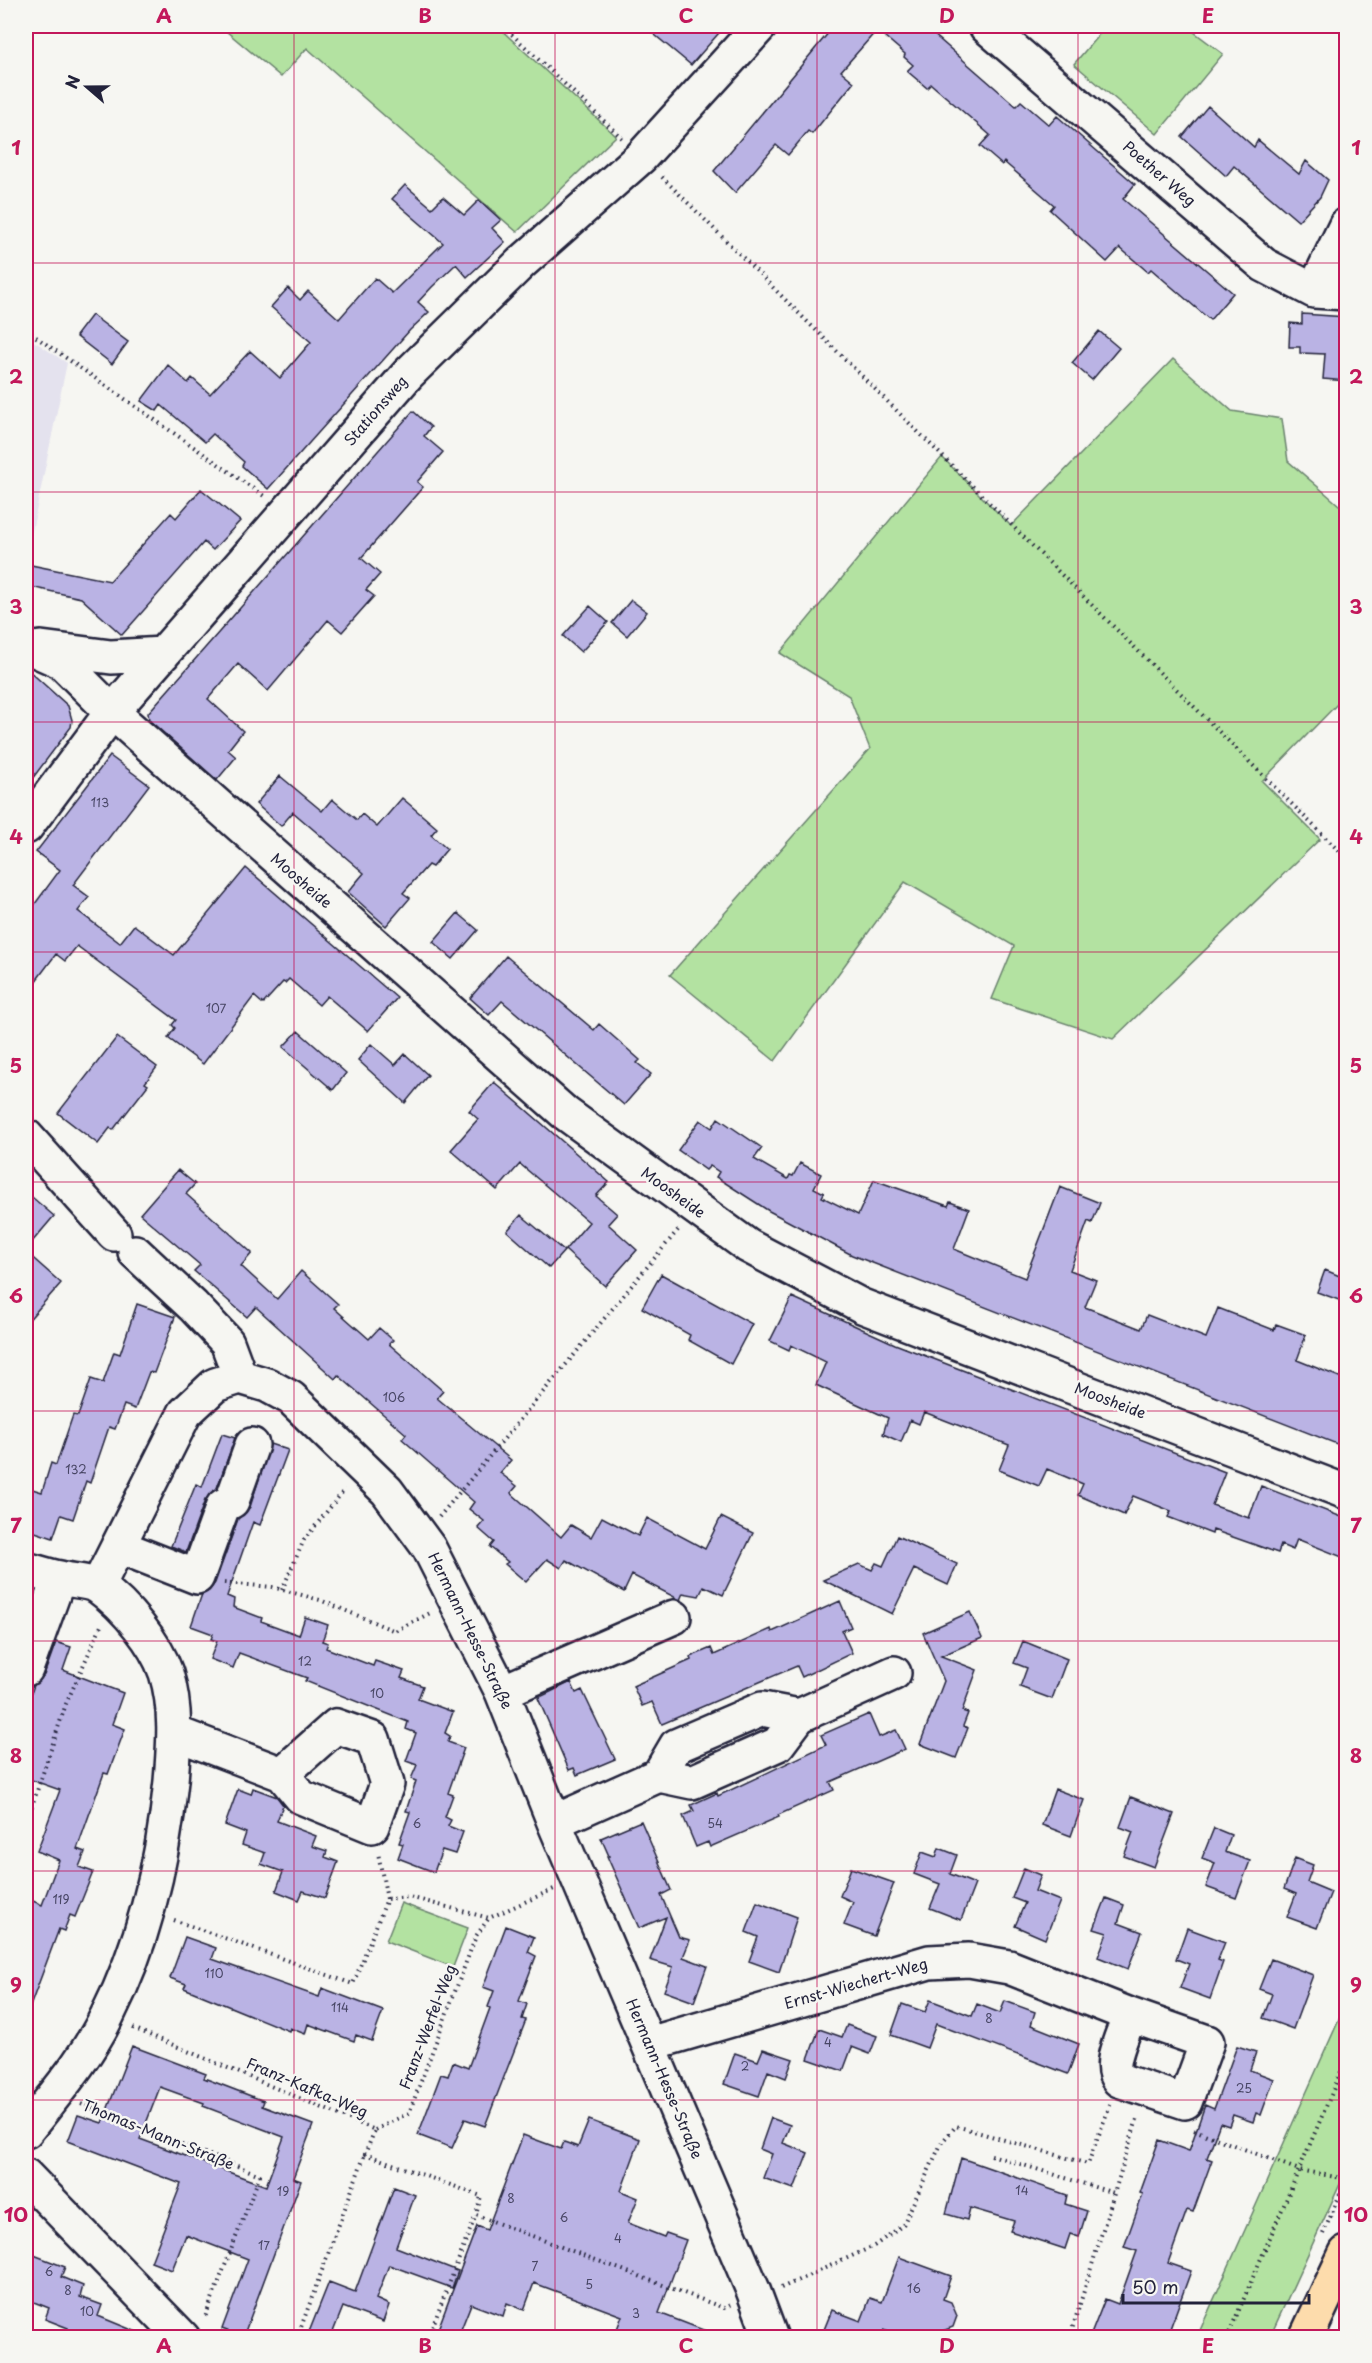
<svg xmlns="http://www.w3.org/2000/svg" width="1372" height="2363" viewBox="0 0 1372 2363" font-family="'Playpen Sans',sans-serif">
	<rect width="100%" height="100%" fill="#f6f6f2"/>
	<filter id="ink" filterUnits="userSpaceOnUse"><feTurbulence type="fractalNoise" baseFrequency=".0167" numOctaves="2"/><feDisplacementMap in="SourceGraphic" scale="12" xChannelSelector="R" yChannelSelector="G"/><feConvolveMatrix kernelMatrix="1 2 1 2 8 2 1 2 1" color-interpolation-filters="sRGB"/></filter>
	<g filter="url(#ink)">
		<path fill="#e4e2ee" d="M26 336 67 363 26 560Z"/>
		<path fill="#b3e2a1" stroke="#6a826e" stroke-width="1.5" d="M220 26H497L616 136 517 232 307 48 281 77Z
			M1106 26H1186L1223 54 1157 134 1074 64Z
			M1173 359 1232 411 1282 419 1288 461 1346 511V695L1262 781 1320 839 1113 1039 992 999 1014 946 905 882 775 1061 670 975 870 749 849 696 780 653 942 457 1011 526Z
			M401 1903 468 1928 453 1967 386 1941Z
			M1346 2004V2171L1270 2337H1197Z"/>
		<path fill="#bab3e4" stroke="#22223b" stroke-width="1.5" fill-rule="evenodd" d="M644 26H725L691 65Z
			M834 26H924L1016 106 1021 101 1049 125 1057 116 1097 151 1135 184 1123 199 1233 293 1210 320 1151 269 1148 272 1120 248 1107 262 1050 210 1054 205 1004 162 1002 165 980 146 990 135 931 84 927 88 907 71 913 65 904 57 905 54 877 30 841 71 854 82 812 134 808 131 788 155 776 145 735 193 714 171Z
			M1208 106 1254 147 1258 140 1299 174 1306 161 1328 180 1320 197 1298 221 1234 166 1226 176 1182 137Z
			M405 185 432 208 443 197 464 215 479 200 501 220 492 228 505 242 467 277 456 264 432 287 418 302 429 312 410 330 268 489 242 466 244 462 213 434 205 442 161 405 157 411 141 401 168 365 188 383 192 378 210 394 250 351 280 378 311 342 271 307 288 288 300 300 308 291 339 319 375 278 392 293 443 243 392 199Z
			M1302 314 1347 317V381L1323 379 1325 354 1300 353V347H1289L1290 323 1302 324Z
			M92 315 128 342 112 364 76 336Z
			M1099 331 1119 348 1092 380 1072 363Z
			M413 411 431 427 424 436 443 452 417 482 423 487 361 558 380 574 366 590 374 596 342 632 328 620 268 691 238 664 208 699 243 731 228 750 236 757 217 780 149 720 148 713Z
			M201 489 240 521 213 550 204 542 122 635 81 598 26 586V564L110 581 171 513 176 518Z
			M631 600 647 612 627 636 612 623Z
			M590 606 608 622 581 652 563 636Z
			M26 668 68 706 72 720 71 727 26 787Z
			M110 756 149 785 73 885 89 897 78 911 120 943 134 925 174 955 246 868 397 998 368 1031 327 996 319 1005 289 979 285 983 283 982 263 1004 254 996 203 1064 168 1038 175 1028 172 1025 176 1020 77 946 65 961 56 954 26 994V916L60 870 36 852Z
			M280 776 322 811 332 799 357 820 362 814 377 827 402 798 437 828 431 835 447 849 432 867 428 865 403 893 410 898 386 926 348 892 364 873 293 812 281 826 256 804Z
			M458 913 478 930 453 959 433 942Z
			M506 956 594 1030 599 1024 640 1060 637 1063 651 1074 624 1105 502 1001 489 1015 470 998Z
			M298 1031 346 1073 333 1090 283 1047Z
			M117 1037 157 1067 145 1083 148 1085 113 1130 110 1128 98 1144 58 1113Z
			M371 1044 395 1065 405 1054 428 1075 405 1103 358 1060Z
			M494 1082 609 1182 596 1196 617 1214 608 1224 637 1250 605 1286 565 1250 589 1222 520 1164 497 1190 451 1150 478 1119 469 1111Z
			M718 1118 762 1148 754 1159 788 1179 790 1175 793 1176 800 1163 821 1174 814 1188 824 1193 822 1197 858 1215 874 1180 948 1206 950 1202 969 1209 954 1249 1025 1278 1060 1187 1100 1203 1092 1223 1088 1221 1070 1270 1096 1280 1085 1307 1141 1329 1147 1315 1206 1338 1218 1308 1274 1330 1276 1324 1306 1335 1297 1360 1347 1380V1448L852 1255 769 1211 716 1177 719 1172 710 1166 706 1170 678 1150 700 1120 712 1128Z
			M178 1170 195 1184 186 1194 252 1253 241 1266 277 1299 301 1271 338 1304 334 1308 369 1339 379 1328 393 1340 389 1344 443 1391 437 1398 511 1460 500 1473 517 1486 511 1493 561 1537 571 1525 591 1537 602 1517 638 1536 647 1518 705 1549 721 1517 753 1533 723 1595 704 1586 699 1596 683 1593 680 1600 632 1575 624 1592 566 1560 561 1568 547 1559 526 1582 505 1564 508 1562 490 1547 494 1542 478 1528 484 1521 469 1509 474 1502 402 1439 406 1434 338 1375 335 1379 256 1307 247 1317 194 1271 200 1265 140 1214Z
			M26 1192 54 1216 26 1249Z
			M521 1215 564 1251 549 1268 507 1231Z
			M26 1252 61 1283 26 1323Z
			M1325 1270 1347 1279V1303L1317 1292Z
			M661 1274 752 1324 731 1364 688 1340 690 1335 642 1308Z
			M792 1297 895 1344 1225 1472 1212 1505 1249 1518 1261 1486 1347 1519V1559L1297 1539 1293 1550 1281 1545 1278 1553 1213 1530 1212 1534 1168 1517 1171 1511 1133 1496 1124 1515 1078 1495 1083 1484 1047 1469 1039 1486 999 1470 1009 1445 924 1412 919 1424 910 1420 901 1442 883 1434 888 1418 816 1385 826 1362 791 1345 789 1350 770 1341Z
			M137 1304 175 1317 154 1373 149 1372 135 1409 124 1405 115 1429 109 1427 90 1483 86 1481 73 1519 61 1515 53 1538 26 1529V1487L42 1492 51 1463 56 1465 73 1415 78 1416 91 1379 103 1383 114 1352 120 1354Z
			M222 1434 235 1438 217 1488 205 1500 186 1552 171 1546 196 1484 202 1487Z
			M270 1444 288 1450 260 1525 253 1522 227 1596 234 1599 233 1607 262 1618 261 1621 299 1635 305 1617 328 1625 322 1641 328 1643 326 1648 373 1666 375 1661 404 1671 401 1678 423 1686 418 1699 453 1712 445 1733 450 1736 448 1742 464 1748 448 1793 453 1795 445 1817 451 1820 448 1826 463 1832 455 1854 442 1850 434 1872 398 1858 403 1844 399 1843 410 1812 406 1811 416 1781 411 1779 417 1765 406 1761 416 1733 406 1729 408 1722 305 1681 307 1678 239 1653 233 1668 210 1659 217 1641 211 1639 213 1634 191 1626 202 1594 209 1591 215 1583 238 1519 250 1507Z
			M897 1536 957 1564 948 1585 914 1569 892 1614 823 1580 859 1564 872 1570 876 1563 883 1566Z
			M840 1601 851 1627 842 1631 852 1653 802 1677 797 1666 662 1724 652 1702 642 1706 633 1686 691 1660 690 1657 711 1648 714 1655 771 1629 772 1632Z
			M970 1612 982 1638 941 1656 977 1670 962 1711 968 1713 963 1726 968 1728 956 1758 920 1744 944 1681 923 1633Z
			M1023 1641 1067 1659 1052 1699 1020 1687 1027 1668 1014 1663Z
			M56 1642 71 1647 63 1670 123 1693 112 1724 125 1729 108 1774 104 1773 77 1849 85 1852 79 1867 93 1872 75 1917 70 1915 64 1931 59 1929 28 2012H26V1898L42 1905 59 1860 37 1851 60 1790 26 1778V1708L34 1685 44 1675Z
			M571 1682 576 1693 582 1690 615 1759 577 1775 574 1768 569 1770 538 1698Z
			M869 1714 879 1737 896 1730 905 1749 830 1782 834 1790 778 1815 779 1817 710 1847 708 1842 696 1847 683 1816 694 1811 691 1805 717 1793 718 1796 826 1745 821 1735Z
			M253 1788 277 1797 283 1805 277 1821 316 1836 312 1846 327 1851 325 1857 338 1862 325 1898 303 1891 299 1900 276 1891 283 1872 261 1864 265 1853 242 1845 246 1833 225 1825 238 1789 251 1794Z
			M1055 1789 1084 1800 1071 1836 1042 1825Z
			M1131 1797 1174 1814 1154 1867 1124 1856 1133 1832 1120 1827Z
			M641 1821 671 1890 661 1895 679 1937 690 1940 683 1957 707 1966 694 2002 664 1991 673 1967 650 1960 666 1917 639 1928 607 1856H609L601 1838Z
			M1214 1828 1231 1835 1225 1852 1250 1861 1236 1898 1206 1887 1215 1863 1202 1858Z
			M939 1848 957 1855 950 1874 975 1884 961 1920 930 1908 940 1884 914 1874 922 1852 936 1857Z
			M1295 1858 1313 1865 1307 1882 1331 1892 1317 1928 1287 1917 1296 1894 1284 1889Z
			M851 1868 894 1883 874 1936 844 1925 853 1902 840 1896Z
			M1024 1868 1041 1875 1035 1891 1060 1901 1045 1939 1015 1926 1025 1903 1012 1898Z
			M1106 1898 1124 1905 1118 1923 1142 1932 1128 1969 1098 1957 1107 1933 1094 1929Z
			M757 1902 797 1917 779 1972 749 1961 758 1937 746 1932Z
			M506 1926 534 1937 528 1952 536 1956 519 2001 527 2004 522 2019 526 2020 485 2126 465 2119 452 2148 418 2135 441 2074 448 2076 453 2062 468 2068 490 2008 488 2007 494 1991 483 1987Z
			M1187 1928 1225 1942 1218 1960 1223 1962 1210 1999 1180 1988 1189 1964 1176 1959Z
			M185 1937 216 1948 212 1959 319 1997 322 1988 383 2011 372 2041 356 2035 354 2041 308 2024 305 2034 290 2028 289 2031 184 1988 186 1984 170 1978Z
			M1271 1959 1313 1975 1293 2029 1263 2018 1272 1994 1259 1989Z
			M930 2000 972 2016 977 2004 1000 2013 1005 2001 1035 2012 1031 2025 1079 2044 1068 2074 936 2024 927 2048 891 2035 902 2004 925 2012Z
			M847 2025 877 2036 870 2054 852 2047 843 2071 808 2059 819 2029 842 2037Z
			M132 2046 206 2074 204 2078 264 2101 262 2106 313 2125 293 2178 301 2181 243 2337 222 2329 248 2259 186 2235 172 2270 151 2262 181 2184 68 2141 78 2115 102 2123ZM160 2087 204 2103 203 2106 284 2137 266 2186 140 2139Z
			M1237 2046 1256 2052 1250 2070 1274 2079 1261 2115 1256 2113 1253 2122 1233 2115 1229 2126 1220 2123 1207 2158 1212 2160 1193 2212 1187 2210 1168 2263 1191 2271 1167 2337H1090L1105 2299 1118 2304 1137 2251 1124 2247 1143 2194 1140 2193 1159 2140 1189 2151 1205 2105 1214 2109Z
			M763 2049 793 2059 786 2078 768 2071 759 2096 724 2084 735 2053 758 2061Z
			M771 2118 790 2125 783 2143 808 2153 794 2189 763 2178 772 2154 760 2149Z
			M589 2120 640 2139 621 2191 638 2198 628 2223 664 2237 666 2233 686 2240 659 2313 719 2336V2337H614L622 2316 534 2283 524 2310 507 2303 503 2316 471 2304 458 2337H435L477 2226 487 2230 523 2135 561 2149 564 2142 578 2147Z
			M961 2158 1067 2195 1065 2204 1087 2211 1079 2237 1070 2234 1065 2249 1010 2231 1014 2221 970 2208 967 2220 946 2214Z
			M394 2187 415 2195 396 2247 458 2271 452 2288 389 2265 376 2299 389 2305 383 2322 343 2307 331 2337H307L329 2282 355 2292Z
			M26 2252 65 2267 61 2277 83 2286 80 2297 102 2305 98 2316 149 2337H64L68 2328 45 2319 49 2308 26 2299Z
			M899 2257 951 2276 943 2299 951 2302 957 2316 953 2327 937 2333 935 2337H904L883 2330 899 2336V2337H821L832 2310 861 2321 870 2298 882 2302Z"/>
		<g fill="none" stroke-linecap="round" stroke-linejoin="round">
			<defs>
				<path id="minor" d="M986 26 1264 265 1314 291 1346 293
					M1314 291 1346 225
					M26 646 62 662 112 712 565 1113 748 1246 862 1306 1346 1492
					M41 648 111 657 163 654
					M26 827 112 712 408 374 521 263 641 157 760 26
					M26 1136 114 1234
					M135 1252 193 1306 227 1342 240 1377
					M118 1546 197 1577 223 1506 232 1501 252 1445
					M26 1569C37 1572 49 1576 60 1578 72 1581 91 1581 100 1588 125 1606 156 1643 166 1673 177 1709 174 1744 171 1781 163 1862 144 1943 107 2016 86 2059 55 2094 26 2131
					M98 1586 185 1413 215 1385 240 1377 267 1385 291 1398 387 1491 429 1548 502 1692 554 1822 753 2290 771 2338
					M26 1669 59 1578
					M502 1692 674 1617
					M175 1733 282 1774 301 1797 372 1826 387 1784 373 1739 336 1726 282 1774
					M659 1775 692 1782 778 1744 799 1716 894 1673
					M554 1822 659 1775 676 1746 762 1709 799 1716
					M649 2044 929 1962 969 1960 1009 1967 1130 2015 1207 2042 1185 2102 1119 2080C1106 2066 1124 2032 1130 2015
					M26 2176 183 2338"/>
				<path id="major" d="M1306 2338 1346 2253"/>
			</defs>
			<use href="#minor" stroke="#22223b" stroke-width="38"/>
			<use href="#major" stroke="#22223b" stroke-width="38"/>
			<path stroke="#22223b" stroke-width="4" stroke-dasharray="1.5 4.5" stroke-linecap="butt" d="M503 26 622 138
				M662 177 1346 858
				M26 330 264 496
				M439 1517 678 1230
				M224 1583 272 1587 320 1600 395 1631 432 1612
				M282 1590 304 1540 345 1489
				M26 1824 66 1704 101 1626
				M387 1899 409 1897 489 1918 554 1889
				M174 1920 353 1984 387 1899 378 1853
				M133 2028 375 2130 365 2154 481 2196 476 2215 724 2308 730 2305
				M81 2104 260 2175 204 2320
				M375 2130 409 2113 476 1936 489 1918
				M1194 2130 1299 2170 1346 2179
				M991 2155 1114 2193
				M1323 2234 1346 2180
				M781 2288 874 2246 903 2225 942 2142 956 2126 1088 2164 1110 2105
				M1071 2333 1138 2116
				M297 2338 365 2154
				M428 2338 476 2215
				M1227 2338 1346 2060"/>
			<use href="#minor" stroke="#f6f6f2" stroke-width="33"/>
			<use href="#major" stroke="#fddcac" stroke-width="33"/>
		</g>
	</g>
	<path fill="none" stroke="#c2185b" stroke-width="1.5" stroke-opacity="0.55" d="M294 26V2338M555 26V2338M817 26V2338M1078 26V2338M26 263H1346M26 492H1346M26 722H1346M26 952H1346M26 1182H1346M26 1411H1346M26 1641H1346M26 1871H1346M26 2100H1346"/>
	<g text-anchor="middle" stroke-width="5" stroke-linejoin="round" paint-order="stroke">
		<g font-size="12" fill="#484665">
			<text x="100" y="807">113</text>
			<text x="216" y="1013">107</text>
			<text x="394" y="1402">106</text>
			<text x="76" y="1474">132</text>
			<text x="305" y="1666">12</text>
			<text x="377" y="1698">10</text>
			<text x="417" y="1828">6</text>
			<text x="715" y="1828">54</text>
			<text x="61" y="1904">119</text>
			<text x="214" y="1978">110</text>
			<text x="340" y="2012">114</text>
			<text x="989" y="2023">8</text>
			<text x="828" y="2047">4</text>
			<text x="745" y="2071">2</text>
			<text x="1244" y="2093">25</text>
			<text x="1022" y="2195">14</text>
			<text x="283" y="2196">19</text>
			<text x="511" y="2203">8</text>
			<text x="564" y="2222">6</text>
			<text x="618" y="2243">4</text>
			<text x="264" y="2250">17</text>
			<text x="535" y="2271">7</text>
			<text x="49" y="2276">6</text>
			<text x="589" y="2289">5</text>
			<text x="914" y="2293">16</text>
			<text x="68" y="2295">8</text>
			<text x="87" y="2316">10</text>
			<text x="636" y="2318">3</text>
		</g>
		<g font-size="15" fill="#22223b" stroke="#f6f6f2">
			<text transform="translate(1159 174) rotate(41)" y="5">Poether Weg</text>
			<text transform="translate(376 411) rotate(-49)" y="5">Stationsweg</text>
			<text transform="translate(301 881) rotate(41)" y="5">Moosheide</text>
			<text transform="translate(673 1193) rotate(36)" y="5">Moosheide</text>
			<text transform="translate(1110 1401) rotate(21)" y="5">Moosheide</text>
			<text transform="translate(470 1631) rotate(64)" y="5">Hermann-Hesse-Straße</text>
			<text transform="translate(856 1984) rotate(-16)" y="5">Ernst-Wiechert-Weg</text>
			<text transform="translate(428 2027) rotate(-69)" y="5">Franz-Werfel-Weg</text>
			<text transform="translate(664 2079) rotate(67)" y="5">Hermann-Hesse-Straße</text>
			<text transform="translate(307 2088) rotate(23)" y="5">Franz-Kafka-Weg</text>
			<text transform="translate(158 2135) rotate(22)" y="5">Thomas-Mann-Straße</text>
		</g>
	</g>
	<rect width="1372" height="2363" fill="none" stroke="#f6f6f2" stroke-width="66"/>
	<g transform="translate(87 87) rotate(290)" stroke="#f6f6f2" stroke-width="4.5" paint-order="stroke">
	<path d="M0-4.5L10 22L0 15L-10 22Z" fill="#22223b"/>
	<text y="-9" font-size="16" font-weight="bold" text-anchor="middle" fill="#22223b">N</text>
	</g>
	<path d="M1123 2294v9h186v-9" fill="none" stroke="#22223b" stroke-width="3"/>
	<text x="1132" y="2294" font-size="18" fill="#22223b" stroke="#f6f6f2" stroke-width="4.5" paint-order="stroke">50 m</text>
	<rect x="33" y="33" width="1306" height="2297" fill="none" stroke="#c2185b" stroke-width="2"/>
	<g font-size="20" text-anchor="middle" font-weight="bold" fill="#c2185b">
		<text x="164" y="23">A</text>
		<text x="425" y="23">B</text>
		<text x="686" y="23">C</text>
		<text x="947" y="23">D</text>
		<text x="1208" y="23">E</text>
		<text x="16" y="155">1</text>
		<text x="1356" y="155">1</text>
		<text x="16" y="384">2</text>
		<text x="1356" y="384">2</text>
		<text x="16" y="614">3</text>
		<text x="1356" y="614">3</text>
		<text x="16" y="844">4</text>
		<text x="1356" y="844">4</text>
		<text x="16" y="1073">5</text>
		<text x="1356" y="1073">5</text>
		<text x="16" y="1303">6</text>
		<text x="1356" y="1303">6</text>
		<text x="16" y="1533">7</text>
		<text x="1356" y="1533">7</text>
		<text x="16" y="1763">8</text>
		<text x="1356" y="1763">8</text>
		<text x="16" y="1992">9</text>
		<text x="1356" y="1992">9</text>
		<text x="16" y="2222">10</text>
		<text x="1356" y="2222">10</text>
		<text x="164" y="2353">A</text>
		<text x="425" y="2353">B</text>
		<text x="686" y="2353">C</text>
		<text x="947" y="2353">D</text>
		<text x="1208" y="2353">E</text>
	</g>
</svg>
